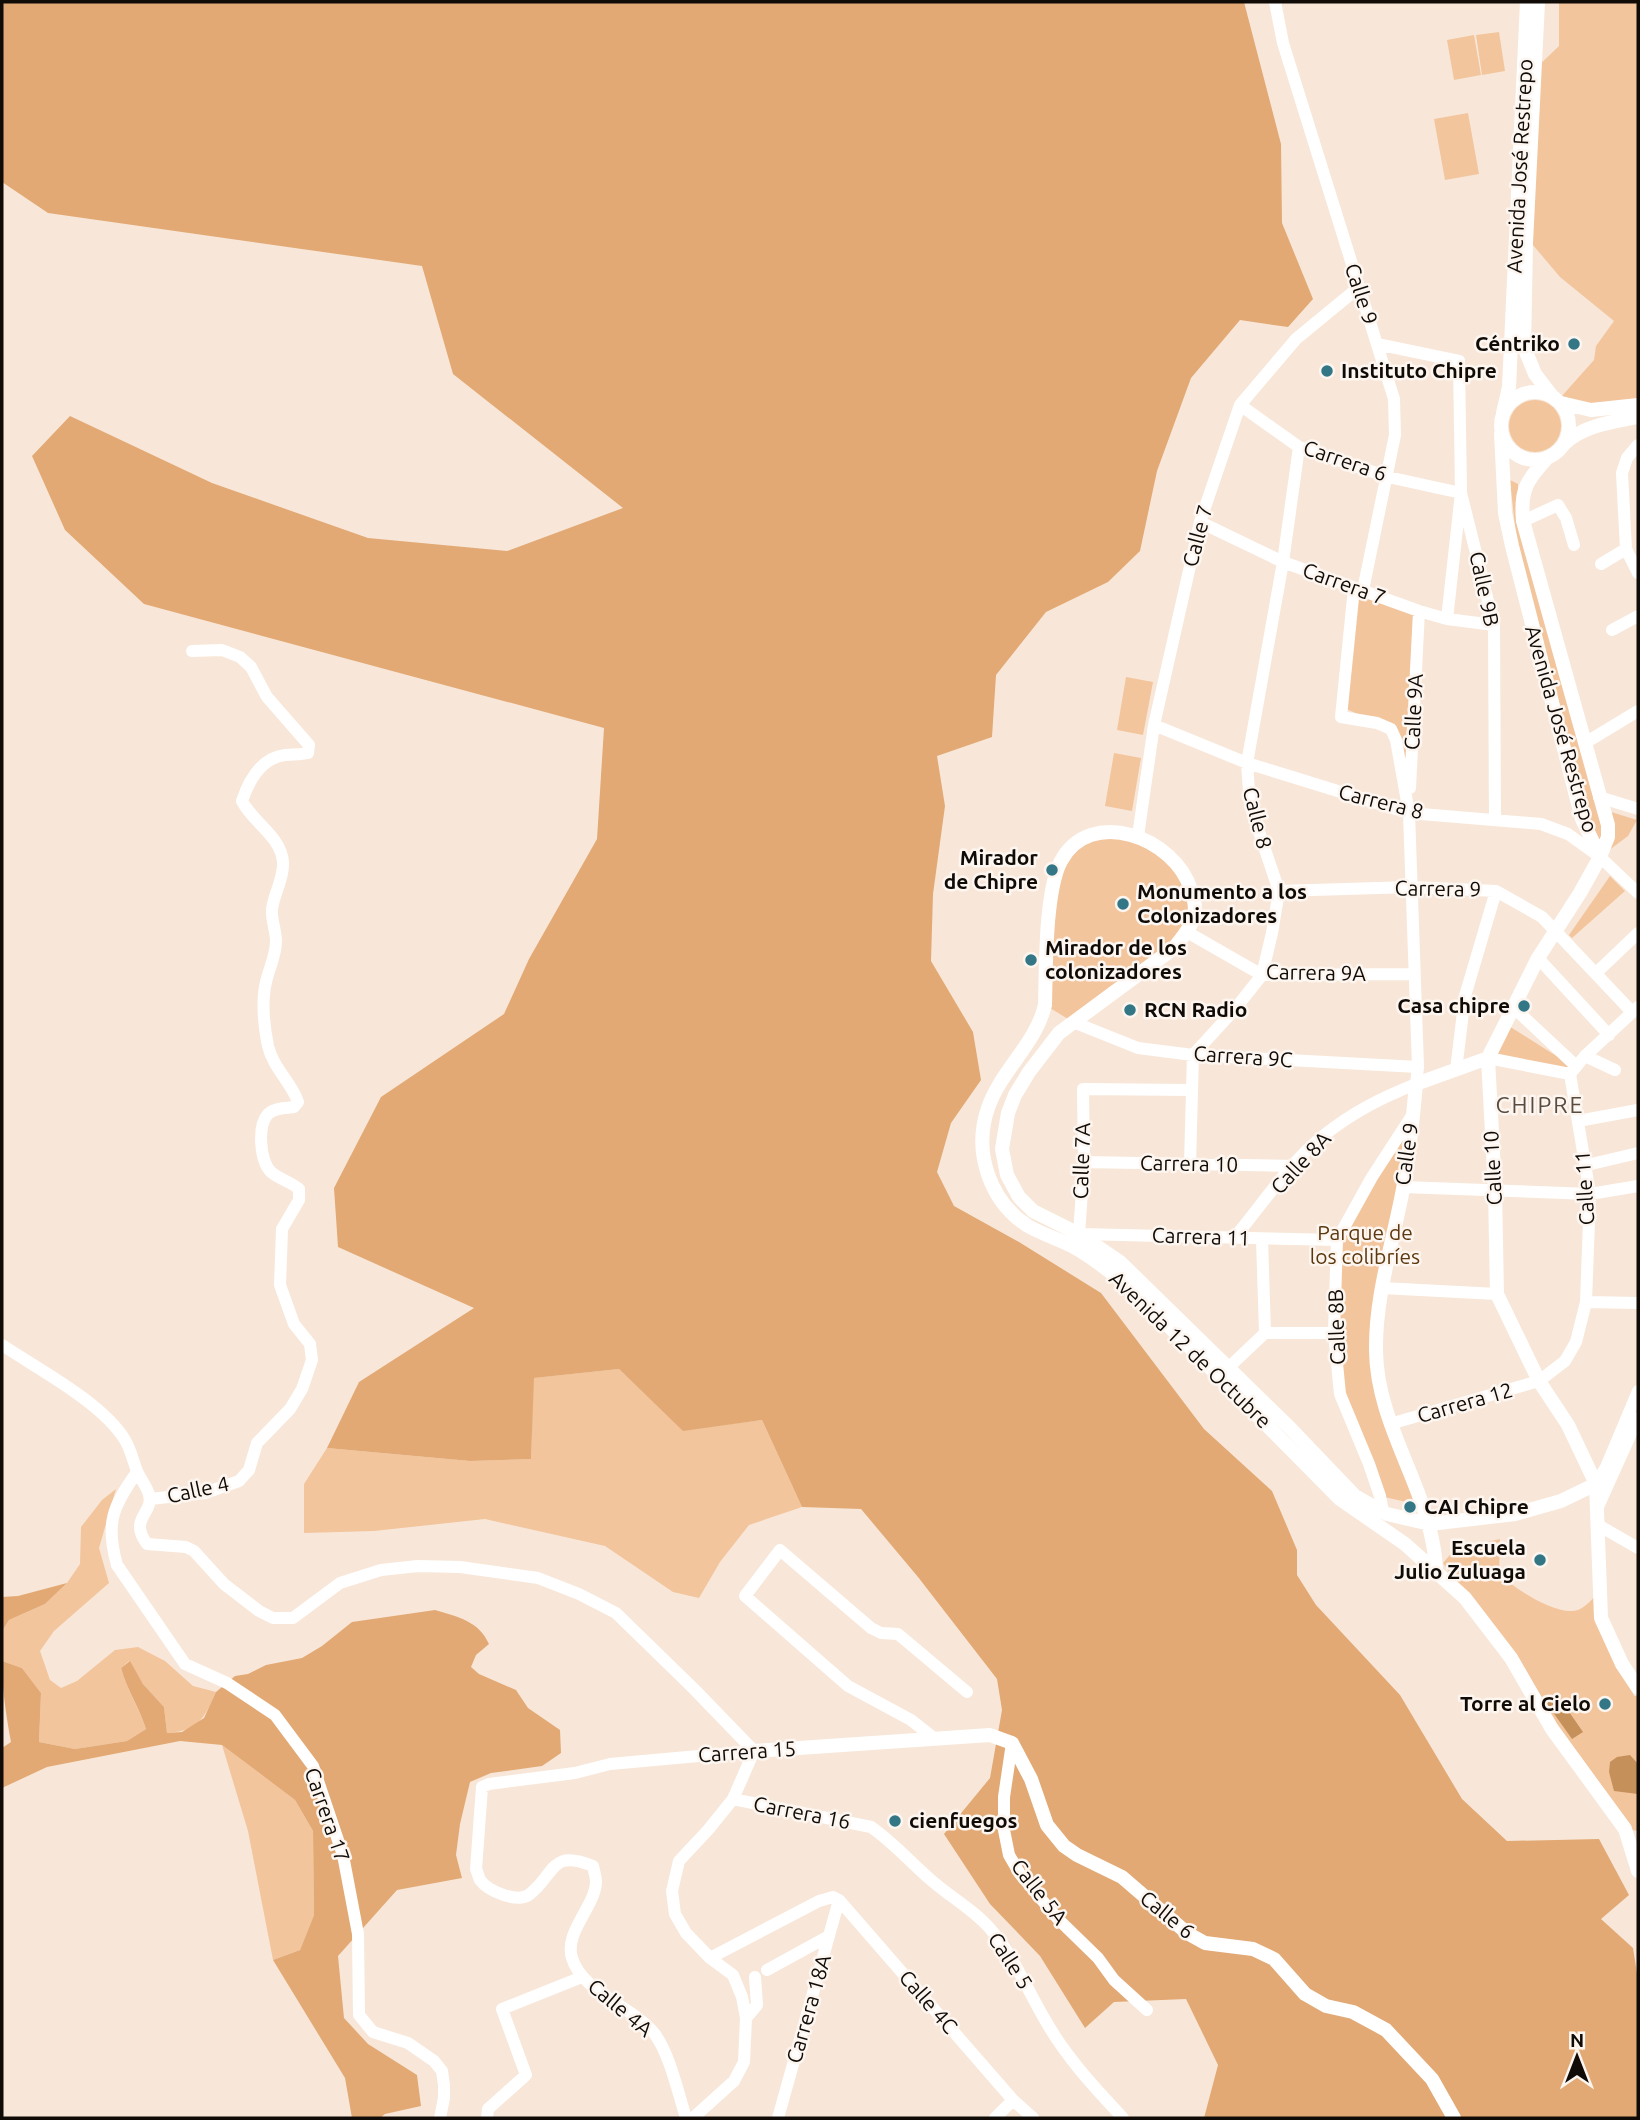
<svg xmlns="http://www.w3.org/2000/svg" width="1640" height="2120" viewBox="0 0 1640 2120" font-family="Ubuntu,sans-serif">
	<rect width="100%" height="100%" fill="#f8e7d8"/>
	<path fill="#f2c59d" d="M1559 2H1638V398L1597 406 1561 397 1594 360 1596 346 1614 321 1560 277 1527 238 1534 70 1559 46Z
		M1499 32 1505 71 1482 75 1476 35Z
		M1474 35 1481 75 1454 80 1447 40Z
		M1468 113 1479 174 1445 180 1434 119Z
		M1509 426a26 26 0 1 1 52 0a26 26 0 1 1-52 0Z
		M1510 480 1518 484V505L1608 811 1637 820 1628 836 1600 857 1517 545Z
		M1350 586 1419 611 1409 813 1392 728 1346 709Z
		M1126 677 1153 682 1143 735 1117 730Z
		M1114 753 1141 758 1132 811 1105 806Z
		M1093 836 1154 843 1193 894 1187 932 1073 1022 1045 1005 1056 870Z
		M1610 876 1625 891 1572 938 1569 935Z
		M1504 1023 1577 1069 1488 1058Z
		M1413 1114 1376 1351 1415 1504 1380 1496 1340 1394 1337 1240Z
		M619 1369 683 1430 762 1420 802 1507 749 1525 720 1562 699 1598 673 1592 605 1546 485 1519 374 1531 304 1533V1484L327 1448 470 1461 531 1459 533 1378Z
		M116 1489 99 1548 109 1583 54 1631 40 1651 50 1680 61 1688 77 1681 115 1650 138 1647 165 1661 193 1686 216 1692C204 1719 198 1731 167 1733L164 1707 143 1684 129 1661 121 1668C127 1690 139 1708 146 1729L127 1741 75 1749 39 1742 41 1693 22 1668 2 1661V1631L9 1620 45 1604 67 1583 80 1564 81 1527 102 1500Z
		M1500 1539 1499 1574C1514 1588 1557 1617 1578 1610 1586 1607 1593 1598 1599 1592L1634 1696H1638V1831L1625 1829 1443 1563 1455 1549Z
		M222 1745 295 1800 313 1831 314 1915 300 1950 273 1960 248 1831Z"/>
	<path fill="#e2a974" d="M2 2H1244L1281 144 1282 223 1313 299 1288 327 1240 320 1191 378 1157 471 1140 551 1108 582 1046 612 996 675 992 737 937 756 945 806 933 894 931 961 973 1032 981 1080 951 1123 937 1172 954 1206 1019 1242 1101 1293 1204 1429 1272 1491 1297 1550V1575L1316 1605 1400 1695 1462 1799 1507 1841 1599 1839 1629 1895 1601 1919 1633 1948 1638 1980V2118H1204L1218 2065 1186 1999 1114 2002 1085 2028 1040 1956 990 1904 944 1834 990 1778 1002 1710 997 1679 918 1577 861 1509 802 1507 762 1420 683 1431 619 1369 534 1378 531 1459 470 1461 327 1448 359 1382 474 1308 338 1247 334 1188 381 1097 504 1014 529 959 597 839 604 728 144 604 65 530 32 456 70 416 212 483 368 538 507 551 623 508 453 374 422 266 48 213 2 182Z
		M67 1583 45 1604 9 1620 2 1631V1597L18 1596Z
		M435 1610C458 1617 479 1621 489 1644L476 1655 471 1667 479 1674 516 1690 528 1708 560 1730 561 1753 542 1766 491 1773 470 1782 460 1824 456 1855 462 1878 397 1890 338 1956 344 2018 368 2044 417 2075 421 2106 385 2114 380 2118H352L345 2078 273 1960 300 1950 314 1915 313 1831 295 1800 222 1745 180 1741 47 1767 2 1788V1748L11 1742C6 1715 2 1688 2 1661L22 1668 41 1693 39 1742 75 1749 127 1741 146 1729C139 1707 127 1690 121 1668L130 1661 143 1684 164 1707 167 1733 182 1732 204 1718 216 1692 235 1676 248 1674 266 1665 302 1658 322 1646 352 1622Z"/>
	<path fill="#c6905b" d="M1556 1693 1583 1732 1572 1739 1545 1701Z
		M1630 1755 1638 1764V1794L1614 1791 1609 1772 1610 1762 1617 1757Z"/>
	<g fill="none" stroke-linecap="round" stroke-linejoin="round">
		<path stroke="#fff" stroke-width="12" d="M1275 2 1283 43 1394 399 1395 435 1363 590
			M1377 344 1459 361 1461 493 1494 625 1495 819
			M1240 405 1299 447 1388 477 1461 493 1447 619
			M1638 445 1627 458 1622 473 1626 549 1638 573
			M1523 521 1558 505 1566 518 1574 545
			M1200 522 1283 562 1419 611 1447 619 1494 625
			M1601 564 1626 549
			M1612 630 1638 616
			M1154 725 1247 763 1409 813 1541 824 1568 834 1600 857 1638 893
			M1585 743 1638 711
			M1410 788 1419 611
			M1599 797 1638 809
			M1138 836 1154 725 1200 522 1240 405 1296 339 1358 288
			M1279 891 1411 887 1496 891 1542 917 1632 1012
			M1187 932 1262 975 1414 974
			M1538 958 1609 1035
			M1596 973 1638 933
			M1513 1007 1576 1066
			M1073 1022 1138 1048 1193 1055 1418 1067
			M1585 1056 1615 1070
			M1488 1058 1570 1074
			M1456 1070 1465 996 1496 891
			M1578 1121 1638 1110
			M1084 1162 1294 1166
			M1190 1164 1193 1055 1235 1009 1262 975 1272 933 1279 891 1250 805 1247 763 1283 562 1299 447
			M1587 1165 1638 1153
			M1403 1187 1590 1194 1638 1186
			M1079 1234 1337 1240
			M1234 1238C1261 1206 1291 1161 1323 1136 1353 1112 1381 1098 1416 1084L1418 1067 1409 813 1396 740 1391 729 1377 723 1341 717 1354 588
			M1076 1239 1079 1234 1084 1162 1083 1089 1190 1090
			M1262 1239 1265 1333
			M1382 1288 1497 1294
			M1586 1302 1638 1303
			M2 1345C38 1369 103 1403 125 1440 131 1450 133 1461 137 1471 140 1479 147 1486 149 1495 154 1514 128 1518 147 1544L186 1547 194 1551 224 1584 259 1611 273 1618H293L340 1583 381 1570 418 1566 460 1567 538 1578 579 1594 616 1613 693 1688 754 1751
			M1228 1368 1265 1333H1334
			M1390 1424 1539 1381 1565 1361 1576 1342 1586 1302 1590 1194 1570 1074 1585 1056 1638 1007
			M137 1472C113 1506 105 1523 117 1565L185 1664 227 1683 275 1715 313 1766 343 1855 358 1934 359 2015 373 2032 408 2043 434 2061 442 2071 444 2085V2098L440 2118
			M1596 1484 1606 1467 1638 1391
			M150 1499 205 1493 239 1481 249 1470 257 1443 290 1409 302 1389 312 1360 310 1344 294 1324 280 1285 282 1229 299 1200V1189C291 1182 279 1179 271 1172 260 1161 257 1126 268 1114 274 1108 285 1108 294 1107L298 1102C292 1083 273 1068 268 1046 264 1026 261 1003 266 982 269 968 276 956 276 941 276 930 271 920 272 909 274 893 284 879 283 862 281 836 253 823 242 801 249 780 261 758 285 755 293 754 300 755 308 753L309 745 267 697 251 667 240 657 222 650 192 651
			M1597 1509 1638 1418
			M1383 1512 1380 1496 1369 1464 1340 1394 1334 1333 1337 1240 1372 1177 1413 1114
			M1598 1525 1638 1548
			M935 1739 911 1720 848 1686 745 1596 780 1550 871 1628 881 1633 898 1634 967 1692
			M1012 1743 1004 1797V1830L1009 1855 1020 1874 1058 1919 1098 1958 1114 1980 1147 2010
			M733 1799 871 1827C893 1842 910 1862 931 1880 950 1897 976 1911 992 1931 1014 1957 1027 1989 1044 2018 1065 2056 1094 2087 1123 2118
			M710 1958 819 1901 833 1897 839 1900 1013 2100 1033 2118
			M767 1970 829 1936
			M746 2018 757 2005 755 1977
			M487 2118 488 2109 526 2075 502 2009 582 1977
			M686 2118C678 2093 670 2054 654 2033 633 2007 582 1992 572 1958 564 1932 595 1907 596 1882 596 1877 594 1871 593 1866 550 1849 556 1873 530 1894 518 1904 488 1891 480 1880 479 1878 477 1871 476 1869L482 1787 489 1784 575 1773 610 1764 754 1751
			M693 2118 734 2081 744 2062 746 2018 742 1997 733 1975 710 1958 686 1933 675 1914 672 1891 679 1861 708 1830 733 1799 754 1751
			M778 2118 839 1900
			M995 2118 1013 2100"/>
		<path stroke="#fff" stroke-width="14" d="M1538 2 1526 243 1524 347 1535 374 1552 396
			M1501 426a34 34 0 1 1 68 0a34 34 0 1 1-68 0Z
			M1561 403 1591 410 1638 405
			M1503 413 1509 387 1527 2
			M1501 433 1505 513 1512 546 1582 819 1600 857
			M1565 443C1585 425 1613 422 1638 417
			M1548 457C1527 480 1520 489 1523 521L1608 825V837L1600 857 1580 893 1538 958 1488 1058 1495 1190 1497 1294 1539 1381 1568 1425 1596 1484 1601 1618 1622 1664 1638 1688
			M1596 1484 1561 1501 1515 1514 1430 1524 1387 1514 1355 1496 1291 1429 1120 1262 1079 1234 1033 1211 1019 1197 1007 1175 1002 1149 1008 1113 1015 1095 1029 1072 1059 1033 1174 948C1182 938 1191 928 1194 916 1196 908 1194 898 1191 890 1175 837 1090 806 1061 861 1045 891 1046 969 1045 1005 1036 1044 1001 1070 988 1108 973 1151 989 1201 1028 1226 1042 1234 1058 1239 1072 1246 1097 1260 1119 1278 1141 1298L1340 1499 1405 1544 1465 1598 1511 1658 1552 1729 1625 1829 1638 1871
			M1436 1570C1433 1493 1377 1429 1376 1351 1375 1297 1393 1242 1403 1189 1409 1154 1413 1119 1416 1084L1488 1058
			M754 1751 990 1735 1012 1743 1031 1779 1047 1825 1064 1846 1077 1855 1122 1877 1187 1933 1205 1943 1253 1949 1274 1959 1305 1994 1326 2006 1353 2012 1386 2030 1432 2079 1454 2118"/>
	</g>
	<g fill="#337786" stroke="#fdf6f0" stroke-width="2.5">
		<circle cx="1574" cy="344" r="7"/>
		<circle cx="1327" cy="371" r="7"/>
		<circle cx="1052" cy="870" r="7"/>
		<circle cx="1123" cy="904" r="7"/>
		<circle cx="1031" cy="960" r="7"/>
		<circle cx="1524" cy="1006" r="7"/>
		<circle cx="1130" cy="1010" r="7"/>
		<circle cx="1410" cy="1507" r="7"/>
		<circle cx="1540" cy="1560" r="7"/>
		<circle cx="1605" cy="1704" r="7"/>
		<circle cx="895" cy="1821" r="7"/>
	</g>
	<g text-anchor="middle" stroke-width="5" stroke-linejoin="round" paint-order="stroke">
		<g font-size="21" fill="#100b07" stroke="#fdf6f0">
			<text transform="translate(1520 166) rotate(-87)" y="7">Avenida José Restrepo</text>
			<text transform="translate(1361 294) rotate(72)" y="7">Calle 9</text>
			<text transform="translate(1345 461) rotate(19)" y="7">Carrera 6</text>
			<text transform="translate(1198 536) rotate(-75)" y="7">Calle 7</text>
			<text transform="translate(1344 584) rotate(20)" y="7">Carrera 7</text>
			<text transform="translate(1484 589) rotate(78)" y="7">Calle 9B</text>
			<text transform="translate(1414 712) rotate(-87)" y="7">Calle 9A</text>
			<text transform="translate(1561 729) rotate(74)" y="7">Avenida José Restrepo</text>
			<text transform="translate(1381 802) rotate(14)" y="7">Carrera 8</text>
			<text transform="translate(1257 818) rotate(76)" y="7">Calle 8</text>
			<text transform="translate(1438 889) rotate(1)" y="7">Carrera 9</text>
			<text transform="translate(1316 973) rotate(1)" y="7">Carrera 9A</text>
			<text transform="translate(1243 1057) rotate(4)" y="7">Carrera 9C</text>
			<text transform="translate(1407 1154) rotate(-82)" y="7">Calle 9</text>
			<text transform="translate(1082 1161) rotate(-88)" y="7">Calle 7A</text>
			<text transform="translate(1301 1163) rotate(-47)" y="7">Calle 8A</text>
			<text transform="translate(1189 1164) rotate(1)" y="7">Carrera 10</text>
			<text transform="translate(1493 1168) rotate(-93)" y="7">Calle 10</text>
			<text transform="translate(1585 1188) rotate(-94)" y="7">Calle 11</text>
			<text transform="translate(1201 1237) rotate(2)" y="7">Carrera 11</text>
			<text transform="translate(1337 1327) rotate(-92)" y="7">Calle 8B</text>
			<text transform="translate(1190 1350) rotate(44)" y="7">Avenida 12 de Octubre</text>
			<text transform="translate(1465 1403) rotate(-16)" y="7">Carrera 12</text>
			<text transform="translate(198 1490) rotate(-12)" y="7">Calle 4</text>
			<text transform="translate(747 1752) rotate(-4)" y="7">Carrera 15</text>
			<text transform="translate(802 1813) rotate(11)" y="7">Carrera 16</text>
			<text transform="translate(327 1815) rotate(71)" y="7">Carrera 17</text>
			<text transform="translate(1039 1892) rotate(52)" y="7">Calle 5A</text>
			<text transform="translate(1167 1915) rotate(39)" y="7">Calle 6</text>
			<text transform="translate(1010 1961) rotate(57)" y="7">Calle 5</text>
			<text transform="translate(928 2002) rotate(49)" y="7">Calle 4C</text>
			<text transform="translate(620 2008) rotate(40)" y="7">Calle 4A</text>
			<text transform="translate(809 2009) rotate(-74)" y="7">Carrera 18A</text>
		</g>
		<g font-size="21" font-weight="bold" fill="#100b07" stroke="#fdf6f0" text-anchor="start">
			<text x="1560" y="351" text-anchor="end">Céntriko</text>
			<text x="1341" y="378">Instituto Chipre</text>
			<text x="1038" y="865" text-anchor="end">Mirador<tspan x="1038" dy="24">de Chipre</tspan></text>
			<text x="1137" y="899">Monumento a los<tspan x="1137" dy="24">Colonizadores</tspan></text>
			<text x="1045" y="955">Mirador de los<tspan x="1045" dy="24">colonizadores</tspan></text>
			<text x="1510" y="1013" text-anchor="end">Casa chipre</text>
			<text x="1144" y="1017">RCN Radio</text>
			<text x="1424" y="1514">CAI Chipre</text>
			<text x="1526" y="1555" text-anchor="end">Escuela<tspan x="1526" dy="24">Julio Zuluaga</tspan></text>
			<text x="1591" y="1711" text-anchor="end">Torre al Cielo</text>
			<text x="909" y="1828">cienfuegos</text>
		</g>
		<g font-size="21" fill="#5d380e" stroke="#fdf6f0">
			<text x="1365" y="1240">Parque de<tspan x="1365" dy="24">los colibríes</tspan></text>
		</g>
		<g font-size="23" letter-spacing="2" fill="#594c3f" stroke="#fdf6f0">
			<text x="1540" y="1113">CHIPRE</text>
		</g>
	</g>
	<rect width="1640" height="2120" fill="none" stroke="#100b07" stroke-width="7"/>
	<g transform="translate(1577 2057)" stroke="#fdf6f0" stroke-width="5" paint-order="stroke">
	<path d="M0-5L12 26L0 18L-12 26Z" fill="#100b07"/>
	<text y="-10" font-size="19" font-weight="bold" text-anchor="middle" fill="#100b07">N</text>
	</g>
</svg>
